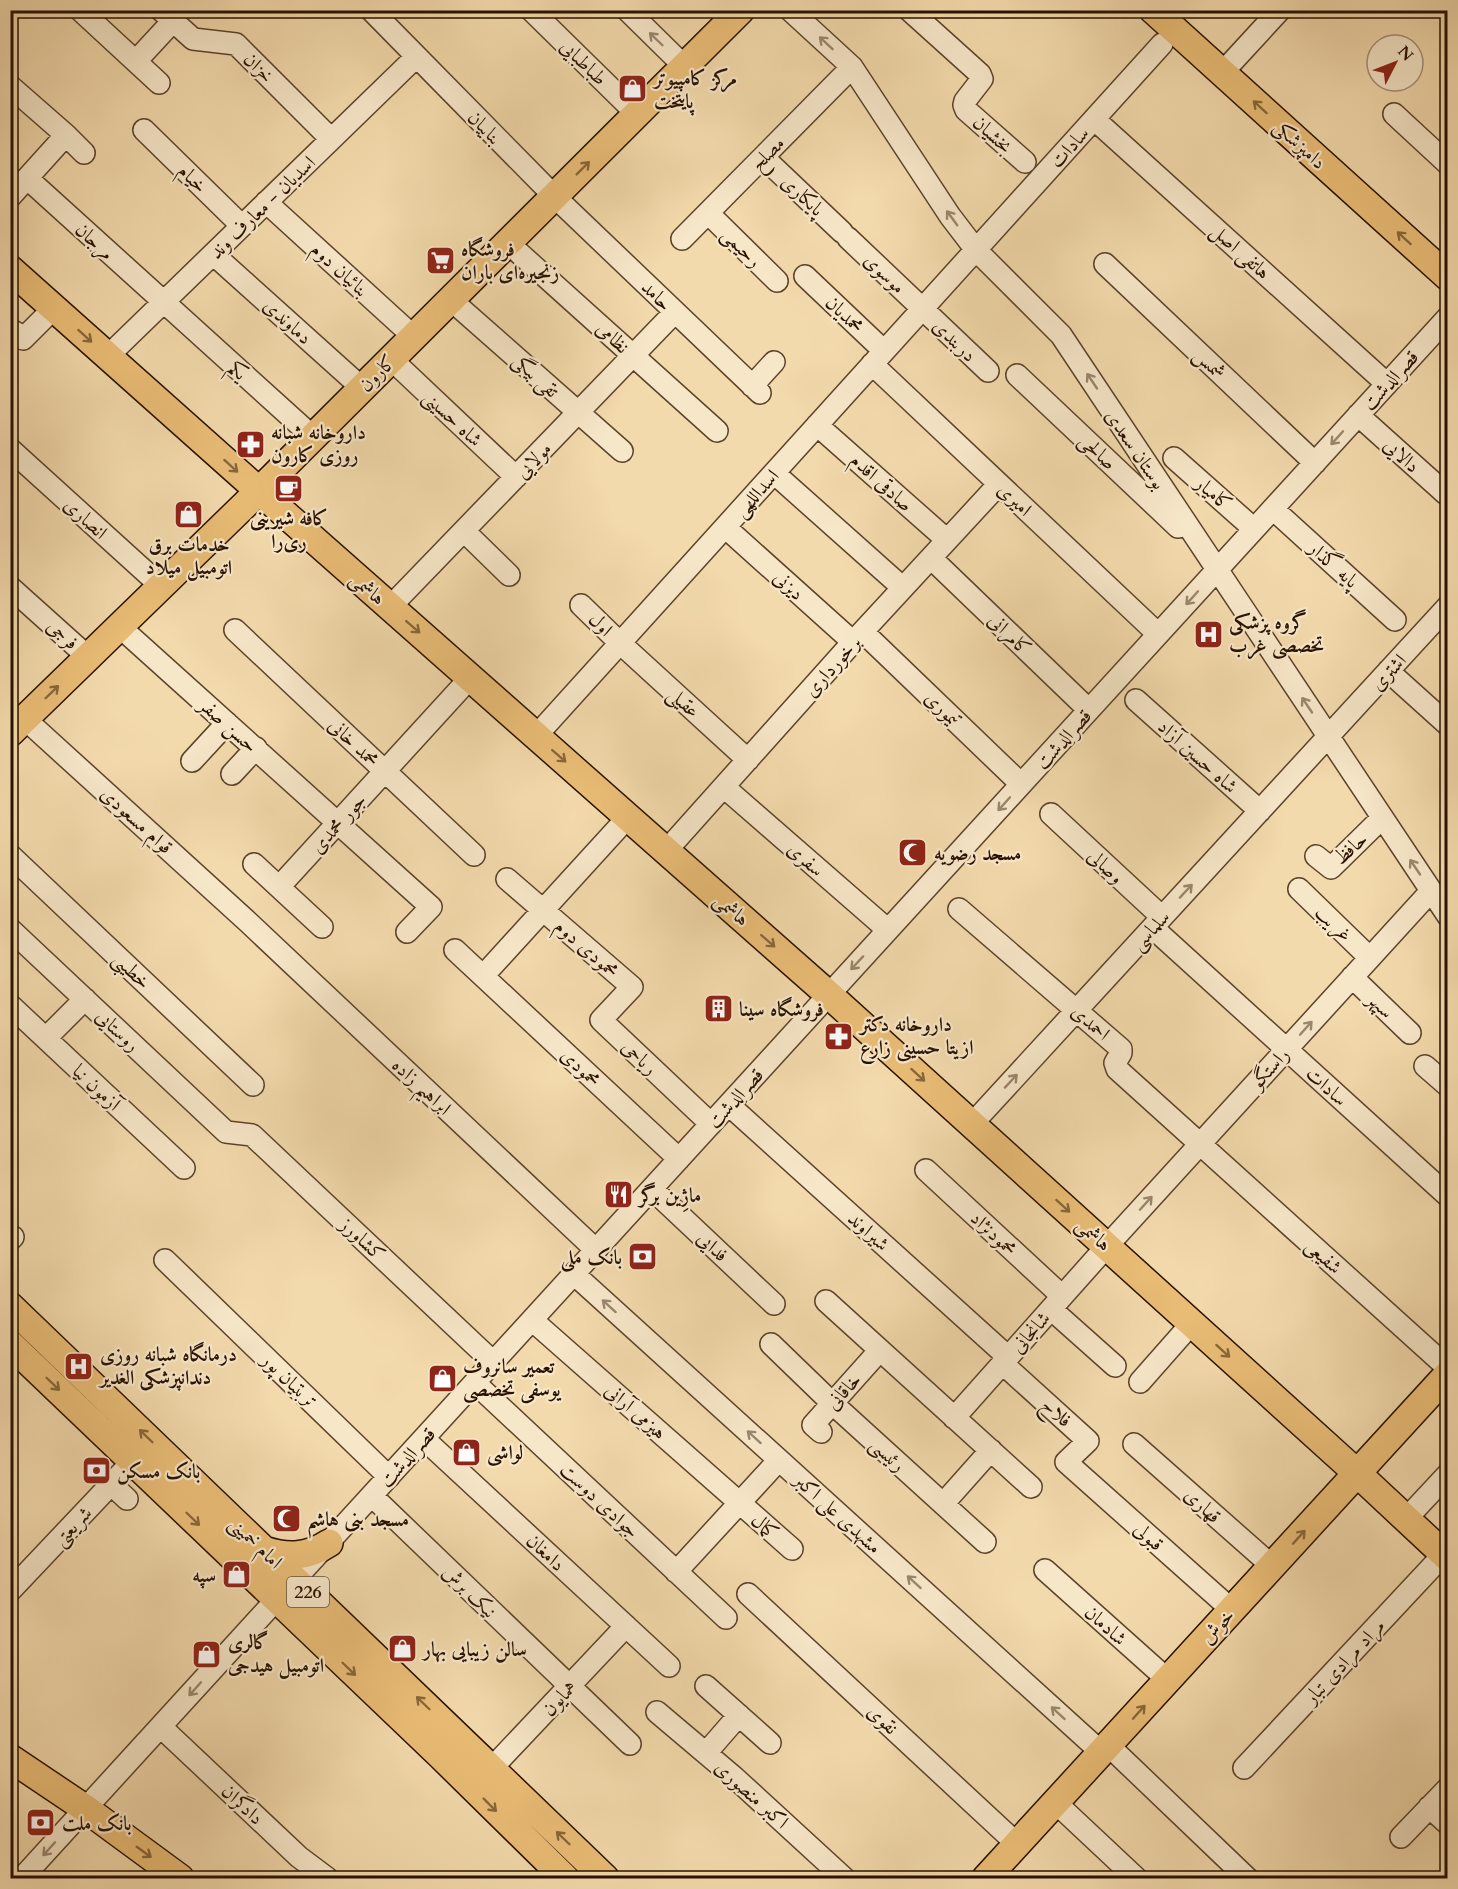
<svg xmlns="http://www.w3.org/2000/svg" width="1458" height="1889" viewBox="0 0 1458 1889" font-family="Cardo,Amiri,serif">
	<rect width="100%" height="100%" fill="#f3daac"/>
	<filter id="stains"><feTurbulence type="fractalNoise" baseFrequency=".00333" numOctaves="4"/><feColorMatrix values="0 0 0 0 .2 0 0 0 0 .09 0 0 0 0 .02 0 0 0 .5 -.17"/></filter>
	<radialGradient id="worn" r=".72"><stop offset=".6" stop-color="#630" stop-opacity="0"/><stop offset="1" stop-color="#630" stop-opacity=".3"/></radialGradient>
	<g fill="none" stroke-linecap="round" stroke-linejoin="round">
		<defs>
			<path id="minor" d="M80 10 159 83
				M161 10 193 39 236 44 331 139
				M371 10 554 196 760 393
				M531 10 637 114
				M627 10 685 67
				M790 10 852 67 950 216 976 250 1061 335 1448 916
				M909 10 980 74 982 79 965 101 964 105 966 110 1025 162
				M136 61 173 21
				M1222 73 1280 10
				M10 86 66 135 84 153
				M1394 114 1448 164
				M1094 119 1387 384
				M144 130 242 226
				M763 157 842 232
				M28 179 313 437
				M10 197 66 135
				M266 202 414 337
				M708 213 777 281
				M848 238 988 371
				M682 239 852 67
				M508 243 717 431
				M213 254 362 388
				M1105 264 1315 463
				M805 276 884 351
				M451 300 622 451
				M15 332 23 339 54 308
				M108 356 416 57
				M391 359 516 477
				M872 364 1158 634
				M1017 375 1178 527
				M752 386 774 362
				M1358 415 1446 494
				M817 425 947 540
				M10 449 161 586
				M1174 458 1254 529
				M774 473 903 588
				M1273 509 1395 620
				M725 527 853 642
				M464 531 509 575
				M931 558 1089 710
				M10 587 88 657
				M581 605 620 643 748 760
				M390 607 675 312
				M120 627 431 907 407 932
				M235 630 474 855
				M863 632 1021 784
				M1388 671 1448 725
				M1136 700 1260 811
				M25 719 248 922 596 1250
				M536 736 1162 44
				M192 761 227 723
				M232 774 256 748
				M724 787 888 930
				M1051 814 1162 917
				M666 851 853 642 999 484
				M10 855 253 1085
				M1316 856 1331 868 1382 818
				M254 864 322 927
				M507 879 632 987 601 1020 711 1124
				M279 887 470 678
				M1299 889 1370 958
				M959 909 1121 1049V1053L1115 1063 1117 1069 1448 1368
				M1153 928 1448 1196
				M10 929 226 1132 252 1135 493 1362
				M455 950 679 1159
				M483 976 628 817
				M1352 977 1410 1033
				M10 1005 184 1168
				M46 1038 85 999
				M1425 1066 1448 1086
				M729 1105 1008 1357
				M972 1124 1448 606
				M926 1170 1062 1296
				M652 1189 774 1304
				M10 1240 13 1237
				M165 1260 389 1477
				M574 1274 1101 1752
				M826 1301 1031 1487
				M1051 1309 1115 1366
				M532 1320 792 1549
				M771 1344 832 1403 985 1542
				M1002 1363 1088 1441 1066 1462 1232 1610
				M1140 1382 1192 1323
				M475 1383 726 1618
				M954 1418 1107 1246 1431 891
				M821 1432 813 1425 880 1350
				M424 1439 669 1666
				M1134 1444 1272 1566
				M111 1484 127 1499
				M372 1496 630 1744
				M943 1504 991 1450
				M1406 1519 1448 1474
				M1045 1570 1168 1680
				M676 1572 779 1460
				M10 1591 133 1461
				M748 1594 1017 1844
				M706 1686 770 1743
				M657 1712 735 1778 844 1878
				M161 1727 299 1857 327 1878
				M1108 1745 1247 1878
				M706 1753 739 1715
				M1244 1768 1444 1554
				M491 1769 626 1626
				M1055 1802 1136 1878
				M1429 1807 1448 1824
				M1401 1837 1448 1788
				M22 1878 1448 317"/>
			<path id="major" d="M1153 10 1448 277
				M10 269 259 491 828 994 1357 1473 1448 1558
				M10 733 259 491 741 10
				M10 1306 605 1878
				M10 1344 441 1756 565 1878
				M264 1550C288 1558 308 1557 329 1543
				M10 1758 86 1809 180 1878
				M986 1878 1448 1374"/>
		</defs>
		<use href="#minor" stroke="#5b432b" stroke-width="24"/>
		<use href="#major" stroke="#281100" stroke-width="30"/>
		<use href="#minor" stroke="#f7e7c9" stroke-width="21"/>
		<use href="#major" stroke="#eabd76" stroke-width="27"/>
	</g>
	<defs><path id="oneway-shaft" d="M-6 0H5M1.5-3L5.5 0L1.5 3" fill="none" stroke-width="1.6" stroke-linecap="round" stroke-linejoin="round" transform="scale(1.5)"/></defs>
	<g stroke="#9a876f">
		<use href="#oneway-shaft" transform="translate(656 39) rotate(-136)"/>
		<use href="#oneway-shaft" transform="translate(826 43) rotate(-137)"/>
		<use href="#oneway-shaft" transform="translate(952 218) rotate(-126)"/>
		<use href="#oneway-shaft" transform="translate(1092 381) rotate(-124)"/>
		<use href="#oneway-shaft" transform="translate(1337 438) rotate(132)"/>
		<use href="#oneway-shaft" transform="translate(1192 598) rotate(132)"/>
		<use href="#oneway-shaft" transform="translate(1307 705) rotate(-124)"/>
		<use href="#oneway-shaft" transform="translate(1004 804) rotate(132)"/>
		<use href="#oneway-shaft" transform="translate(1415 867) rotate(-124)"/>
		<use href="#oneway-shaft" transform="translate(1186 891) rotate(-47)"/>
		<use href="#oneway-shaft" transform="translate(857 963) rotate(133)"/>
		<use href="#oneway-shaft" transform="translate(1306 1028) rotate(-48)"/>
		<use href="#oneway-shaft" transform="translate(1011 1081) rotate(-47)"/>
		<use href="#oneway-shaft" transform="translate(1146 1203) rotate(-48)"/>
		<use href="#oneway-shaft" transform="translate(609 1306) rotate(-138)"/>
		<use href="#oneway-shaft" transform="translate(754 1437) rotate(-138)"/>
		<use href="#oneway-shaft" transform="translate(914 1582) rotate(-138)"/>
		<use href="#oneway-shaft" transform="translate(195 1689) rotate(132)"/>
		<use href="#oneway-shaft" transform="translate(1058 1713) rotate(-138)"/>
		<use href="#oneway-shaft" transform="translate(49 1849) rotate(132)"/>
	</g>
	<g stroke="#89673b">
		<use href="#oneway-shaft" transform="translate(1260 107) rotate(-138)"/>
		<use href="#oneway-shaft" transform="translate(583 168) rotate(-45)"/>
		<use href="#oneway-shaft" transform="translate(1404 238) rotate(-138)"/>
		<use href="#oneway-shaft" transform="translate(85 336) rotate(42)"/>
		<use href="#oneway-shaft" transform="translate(231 466) rotate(42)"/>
		<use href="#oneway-shaft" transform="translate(413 627) rotate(41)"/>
		<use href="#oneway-shaft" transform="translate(52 692) rotate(-44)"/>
		<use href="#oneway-shaft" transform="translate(559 756) rotate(41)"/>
		<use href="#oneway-shaft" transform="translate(768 941) rotate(41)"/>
		<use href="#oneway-shaft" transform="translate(918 1075) rotate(42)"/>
		<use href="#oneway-shaft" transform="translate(1063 1206) rotate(42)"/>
		<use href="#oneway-shaft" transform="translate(1223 1351) rotate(42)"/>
		<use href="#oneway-shaft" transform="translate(53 1384) rotate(44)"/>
		<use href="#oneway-shaft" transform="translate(146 1436) rotate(-136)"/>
		<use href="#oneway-shaft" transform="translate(193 1519) rotate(44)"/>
		<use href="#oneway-shaft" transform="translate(1299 1537) rotate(-48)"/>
		<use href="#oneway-shaft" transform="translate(349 1669) rotate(44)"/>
		<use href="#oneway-shaft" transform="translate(423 1703) rotate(-136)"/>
		<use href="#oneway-shaft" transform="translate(1139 1712) rotate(-48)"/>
		<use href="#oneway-shaft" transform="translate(490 1805) rotate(45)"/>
		<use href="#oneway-shaft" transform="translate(563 1838) rotate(-136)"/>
		<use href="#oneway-shaft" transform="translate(144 1852) rotate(36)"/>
	</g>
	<defs>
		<symbol id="shop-square" viewBox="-11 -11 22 22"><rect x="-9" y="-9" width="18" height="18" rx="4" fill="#8f2418" stroke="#f7e7c9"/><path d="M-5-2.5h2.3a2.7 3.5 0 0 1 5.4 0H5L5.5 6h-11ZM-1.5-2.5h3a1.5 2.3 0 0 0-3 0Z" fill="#fff"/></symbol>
		<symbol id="supermarket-square" viewBox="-11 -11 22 22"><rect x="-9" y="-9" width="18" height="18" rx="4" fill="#8f2418" stroke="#f7e7c9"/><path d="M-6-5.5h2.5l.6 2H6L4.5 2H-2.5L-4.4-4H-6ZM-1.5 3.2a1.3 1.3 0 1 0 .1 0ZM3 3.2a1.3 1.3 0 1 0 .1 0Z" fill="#fff"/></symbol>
		<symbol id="pharmacy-square" viewBox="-11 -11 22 22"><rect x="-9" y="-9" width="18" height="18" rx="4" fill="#8f2418" stroke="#f7e7c9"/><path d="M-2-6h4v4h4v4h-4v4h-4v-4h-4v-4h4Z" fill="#fff"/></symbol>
		<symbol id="cafe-square" viewBox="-11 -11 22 22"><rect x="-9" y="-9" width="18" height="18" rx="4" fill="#8f2418" stroke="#f7e7c9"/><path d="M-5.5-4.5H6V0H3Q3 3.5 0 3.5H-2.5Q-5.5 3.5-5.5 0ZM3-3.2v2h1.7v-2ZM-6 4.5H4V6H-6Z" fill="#fff"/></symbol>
		<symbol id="hospital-square" viewBox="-11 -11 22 22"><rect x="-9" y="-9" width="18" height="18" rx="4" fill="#8f2418" stroke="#f7e7c9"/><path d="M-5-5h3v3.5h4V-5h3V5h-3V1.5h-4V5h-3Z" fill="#fff"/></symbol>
		<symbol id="mosque-square" viewBox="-11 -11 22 22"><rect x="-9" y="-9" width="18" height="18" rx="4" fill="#8f2418" stroke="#f7e7c9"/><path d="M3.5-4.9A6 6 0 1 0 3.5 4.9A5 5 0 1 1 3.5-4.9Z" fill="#fff"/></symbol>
		<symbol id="building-square" viewBox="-11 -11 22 22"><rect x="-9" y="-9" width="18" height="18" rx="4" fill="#8f2418" stroke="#f7e7c9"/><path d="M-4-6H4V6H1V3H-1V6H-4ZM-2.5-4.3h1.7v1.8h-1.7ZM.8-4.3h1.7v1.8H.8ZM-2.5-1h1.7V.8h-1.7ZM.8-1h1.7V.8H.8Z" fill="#fff"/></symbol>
		<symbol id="restaurant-square" viewBox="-11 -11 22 22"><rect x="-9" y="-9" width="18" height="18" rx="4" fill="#8f2418" stroke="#f7e7c9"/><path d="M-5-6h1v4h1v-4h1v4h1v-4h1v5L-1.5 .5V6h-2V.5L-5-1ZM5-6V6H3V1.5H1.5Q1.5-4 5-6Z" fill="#fff"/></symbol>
		<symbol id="bank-square" viewBox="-11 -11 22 22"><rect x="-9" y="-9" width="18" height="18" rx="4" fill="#8f2418" stroke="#f7e7c9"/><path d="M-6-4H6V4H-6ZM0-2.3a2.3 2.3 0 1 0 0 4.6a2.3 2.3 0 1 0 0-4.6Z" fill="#fff"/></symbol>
	</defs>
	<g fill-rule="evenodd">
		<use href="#shop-square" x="616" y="72" width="33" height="33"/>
		<use href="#supermarket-square" x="424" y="244" width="33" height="33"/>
		<use href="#pharmacy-square" x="234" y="428" width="33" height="33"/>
		<use href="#cafe-square" x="272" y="472" width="33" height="33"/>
		<use href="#shop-square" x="172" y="498" width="33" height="33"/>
		<use href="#hospital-square" x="1192" y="618" width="33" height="33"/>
		<use href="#mosque-square" x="896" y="836" width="33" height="33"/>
		<use href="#building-square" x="702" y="992" width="33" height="33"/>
		<use href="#pharmacy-square" x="822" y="1020" width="33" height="33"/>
		<use href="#restaurant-square" x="602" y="1178" width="33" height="33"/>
		<use href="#bank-square" x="626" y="1240" width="33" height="33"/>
		<use href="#hospital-square" x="62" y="1350" width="33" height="33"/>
		<use href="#shop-square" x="426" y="1362" width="33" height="33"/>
		<use href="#shop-square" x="450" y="1436" width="33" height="33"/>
		<use href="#bank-square" x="80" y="1454" width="33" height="33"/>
		<use href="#mosque-square" x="270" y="1502" width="33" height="33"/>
		<use href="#shop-square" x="220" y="1558" width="33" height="33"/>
		<use href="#shop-square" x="386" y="1632" width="33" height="33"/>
		<use href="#shop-square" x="190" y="1638" width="33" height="33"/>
		<use href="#bank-square" x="24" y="1806" width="33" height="33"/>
	</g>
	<g text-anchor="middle" stroke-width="4.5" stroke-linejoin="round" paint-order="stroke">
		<rect fill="#f7e7c9" stroke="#66513c" stroke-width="1.5" x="287" y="1577" width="42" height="30" rx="4.5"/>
		<g font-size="18" font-weight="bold" fill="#281100">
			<text x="308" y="1598">226</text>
		</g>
		<g font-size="20" fill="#281100" stroke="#f7e7c9">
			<text transform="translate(584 62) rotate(44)" y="7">طباطبایی</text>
			<text transform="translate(259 67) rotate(45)" y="7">خزان</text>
			<text transform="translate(485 127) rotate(45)" y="7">بناییان</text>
			<text transform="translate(993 134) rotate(42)" y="7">بخشیان</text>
			<text transform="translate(1300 144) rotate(42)" y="7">دامپزشکی</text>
			<text transform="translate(1069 147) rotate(-48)" y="7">سادات</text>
			<text transform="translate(767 153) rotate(-45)" y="7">مصلح</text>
			<text transform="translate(193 178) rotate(44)" y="7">خیام</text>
			<text transform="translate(803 195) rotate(43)" y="7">پایکاری</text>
			<text transform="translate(262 207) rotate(-44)" y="7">اسدیان - معارف وند</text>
			<text transform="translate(95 241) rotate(43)" y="7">مرجان</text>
			<text transform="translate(742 247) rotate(45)" y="7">رحیمی</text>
			<text transform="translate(1241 251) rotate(42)" y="7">هاتفی اصل</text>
			<text transform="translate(340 269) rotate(42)" y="7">بنائیان دوم</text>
			<text transform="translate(885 273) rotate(44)" y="7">موسوی</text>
			<text transform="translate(657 295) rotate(44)" y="7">حامد</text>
			<text transform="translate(845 314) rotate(44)" y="7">محمدیان</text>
			<text transform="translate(288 321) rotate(42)" y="7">دماوندی</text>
			<text transform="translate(613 337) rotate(42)" y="7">نظامی</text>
			<text transform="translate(955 340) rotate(44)" y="7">دربندی</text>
			<text transform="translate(1210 363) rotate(43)" y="7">شمس</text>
			<text transform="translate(238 370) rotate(42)" y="7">یکم</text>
			<text transform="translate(377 373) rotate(-45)" y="7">کارون</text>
			<text transform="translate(536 375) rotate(42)" y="7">تقی بیگی</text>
			<text transform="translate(1390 380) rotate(-48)" y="7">قصرالدشت</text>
			<text transform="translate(453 418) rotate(43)" y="7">شاه حسینی</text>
			<text transform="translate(1136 449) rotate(56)" y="7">بوستان سعدی</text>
			<text transform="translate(1098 451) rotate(43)" y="7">صالحی</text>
			<text transform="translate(1402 455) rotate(42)" y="7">دالایی</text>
			<text transform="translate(533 460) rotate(-46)" y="7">مولایی</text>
			<text transform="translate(882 482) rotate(42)" y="7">صادقی اقدم</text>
			<text transform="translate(756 493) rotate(-48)" y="7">اسداللهی</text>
			<text transform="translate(1214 493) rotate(41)" y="7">کامیار</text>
			<text transform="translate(1015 499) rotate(43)" y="7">امیری</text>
			<text transform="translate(86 518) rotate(42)" y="7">انصاری</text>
			<text transform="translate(1334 564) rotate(42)" y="7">پایه گذار</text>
			<text transform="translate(789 585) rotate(42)" y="7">دیزنی</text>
			<text transform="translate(368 588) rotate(41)" y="7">هاشمی</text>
			<text transform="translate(601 624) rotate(45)" y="7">اول</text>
			<text transform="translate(63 634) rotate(42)" y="7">فرجی</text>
			<text transform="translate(1010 634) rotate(44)" y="7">کامرانی</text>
			<text transform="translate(832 666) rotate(-48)" y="7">برخورداری</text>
			<text transform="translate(1388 672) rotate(-47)" y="7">اشتری</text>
			<text transform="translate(684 702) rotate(42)" y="7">عقیلی</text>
			<text transform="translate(943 708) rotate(44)" y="7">تیموری</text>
			<text transform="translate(229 725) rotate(42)" y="7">حسن صفر</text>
			<text transform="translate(1063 739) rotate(-48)" y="7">قصرالدشت</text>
			<text transform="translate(354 742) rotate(43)" y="7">محمد خانی</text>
			<text transform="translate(1198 756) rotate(42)" y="7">شاه حسین آزاد</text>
			<text transform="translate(137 820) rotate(42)" y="7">قوام مسعودی</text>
			<text transform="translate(338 823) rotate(-48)" y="7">جور محمدی</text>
			<text transform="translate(1350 848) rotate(-42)" y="7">حافظ</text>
			<text transform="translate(806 859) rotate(41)" y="7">سفری</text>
			<text transform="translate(1106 866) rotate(43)" y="7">وصالی</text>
			<text transform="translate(732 909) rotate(41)" y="7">هاشمی</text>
			<text transform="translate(1334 923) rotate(44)" y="7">غریب</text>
			<text transform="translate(1150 930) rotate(-47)" y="7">سلماسی</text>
			<text transform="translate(587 948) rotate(41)" y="7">محمودی دوم</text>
			<text transform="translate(132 970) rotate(44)" y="7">خطیبی</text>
			<text transform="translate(1381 1005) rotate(44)" y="7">سپهر</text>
			<text transform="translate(1091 1022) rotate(41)" y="7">احمدی</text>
			<text transform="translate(118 1030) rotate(43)" y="7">روستایی</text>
			<text transform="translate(640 1057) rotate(44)" y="7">ریاحی</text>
			<text transform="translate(581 1067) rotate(43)" y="7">محمودی</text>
			<text transform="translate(1269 1068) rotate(-48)" y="7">راستگو</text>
			<text transform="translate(422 1086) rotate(43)" y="7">ابراهیم زاده</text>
			<text transform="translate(1327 1086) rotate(42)" y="7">سادات</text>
			<text transform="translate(97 1087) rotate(43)" y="7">آزمون نیا</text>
			<text transform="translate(735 1098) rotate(-48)" y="7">قصرالدشت</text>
			<text transform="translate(869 1231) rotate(42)" y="7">شیراوند</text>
			<text transform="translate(994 1233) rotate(43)" y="7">محمودنژاد</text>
			<text transform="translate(1094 1234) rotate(42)" y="7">هاشمی</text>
			<text transform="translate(363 1239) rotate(43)" y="7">کشاورز</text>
			<text transform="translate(713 1246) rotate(43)" y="7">فدایی</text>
			<text transform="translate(1324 1256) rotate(42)" y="7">شفیعی</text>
			<text transform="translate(1030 1332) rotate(-48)" y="7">شانجانی</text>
			<text transform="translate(290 1380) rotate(44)" y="7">تربتیان پور</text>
			<text transform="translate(843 1391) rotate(-48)" y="7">خاقانی</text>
			<text transform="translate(636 1411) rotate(41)" y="7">هیزمی آرانی</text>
			<text transform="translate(1057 1412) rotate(42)" y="7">فلاح</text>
			<text transform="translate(888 1454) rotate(42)" y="7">رئیسی</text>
			<text transform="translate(407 1457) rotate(-48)" y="7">قصرالدشت</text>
			<text transform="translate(600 1500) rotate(43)" y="7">جوادی دوست</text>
			<text transform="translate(1203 1505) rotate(42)" y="7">قهاری</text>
			<text transform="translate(838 1513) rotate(42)" y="7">مشهدی علی اکبر</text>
			<text transform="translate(72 1526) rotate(-47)" y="7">شریعتی</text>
			<text transform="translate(765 1526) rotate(41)" y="7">کمال</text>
			<text transform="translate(1149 1536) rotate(42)" y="7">قبولی</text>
			<text transform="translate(256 1542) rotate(44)" y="7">امام خمینی</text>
			<text transform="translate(546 1552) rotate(43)" y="7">دامغان</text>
			<text transform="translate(470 1591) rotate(44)" y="7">نیک برش</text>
			<text transform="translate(1106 1625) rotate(42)" y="7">شادمان</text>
			<text transform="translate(1217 1626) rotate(-47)" y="7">خوش</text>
			<text transform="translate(1344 1661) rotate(-47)" y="7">مراد مرادی تبار</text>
			<text transform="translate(559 1698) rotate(-47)" y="7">همایون</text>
			<text transform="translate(883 1719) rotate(43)" y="7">نقوی</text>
			<text transform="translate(752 1794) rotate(42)" y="7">اکبر منصوری</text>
			<text transform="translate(243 1804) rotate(43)" y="7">دادگران</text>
		</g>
		<g font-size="20" font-weight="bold" fill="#281100" stroke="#f7e7c9" text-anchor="start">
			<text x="654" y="85">مرکز کامپیوتر<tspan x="654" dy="23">پایتخت</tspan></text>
			<text x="461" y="256">فروشگاه<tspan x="461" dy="23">زنجیره‌ای باران</tspan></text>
			<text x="271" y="439">داروخانه شبانه<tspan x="271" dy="23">روزی کارون</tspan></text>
			<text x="289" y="525" text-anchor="middle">کافه شیرینی<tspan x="289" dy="23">ری‌را</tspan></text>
			<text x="189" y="551" text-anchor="middle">خدمات برق<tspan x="189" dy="23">اتومبیل میلاد</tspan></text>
			<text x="1229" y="629">گروه پزشکی<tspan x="1229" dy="23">تخصصی غرب</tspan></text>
			<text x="934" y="860">مسجد رضویه</text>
			<text x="739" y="1016">فروشگاه سینا</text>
			<text x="860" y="1031">داروخانه دکتر<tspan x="860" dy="23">ازیتا حسینی زارع</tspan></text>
			<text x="639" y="1202">ماژِین برگر</text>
			<text x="622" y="1264" text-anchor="end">بانک ملی</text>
			<text x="100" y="1361">درمانگاه شبانه روزی<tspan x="100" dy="23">دندانپزشکی الغدیر</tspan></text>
			<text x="463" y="1373">تعمیر سانروف<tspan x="463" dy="23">یوسفی تخصصی</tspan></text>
			<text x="487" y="1459">لواشی</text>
			<text x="117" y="1478">بانک مسکن</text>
			<text x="307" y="1526">مسجد بنی هاشم</text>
			<text x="216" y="1582" text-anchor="end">سپه</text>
			<text x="228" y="1649">گالرى<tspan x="228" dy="23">اتومبیل هیدجى</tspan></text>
			<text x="423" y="1656">سالن زیبایی بهار</text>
			<text x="62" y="1830">بانک ملت</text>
		</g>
	</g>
	<rect width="1458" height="1889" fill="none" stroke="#f3daac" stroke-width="36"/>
	<rect x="12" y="12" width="1434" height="1865" fill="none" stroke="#281100" stroke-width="3"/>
	<rect x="18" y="18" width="1422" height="1853" fill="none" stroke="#281100" stroke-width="1.5"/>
	<g transform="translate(1395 63) rotate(48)"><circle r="28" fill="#f7e7c9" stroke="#a49179" stroke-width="1.5"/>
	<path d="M0-4.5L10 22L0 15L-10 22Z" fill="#8f2418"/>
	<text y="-9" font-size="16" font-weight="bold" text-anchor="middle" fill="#281100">N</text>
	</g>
	<rect width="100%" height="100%" filter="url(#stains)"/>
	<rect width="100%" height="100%" fill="url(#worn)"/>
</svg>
